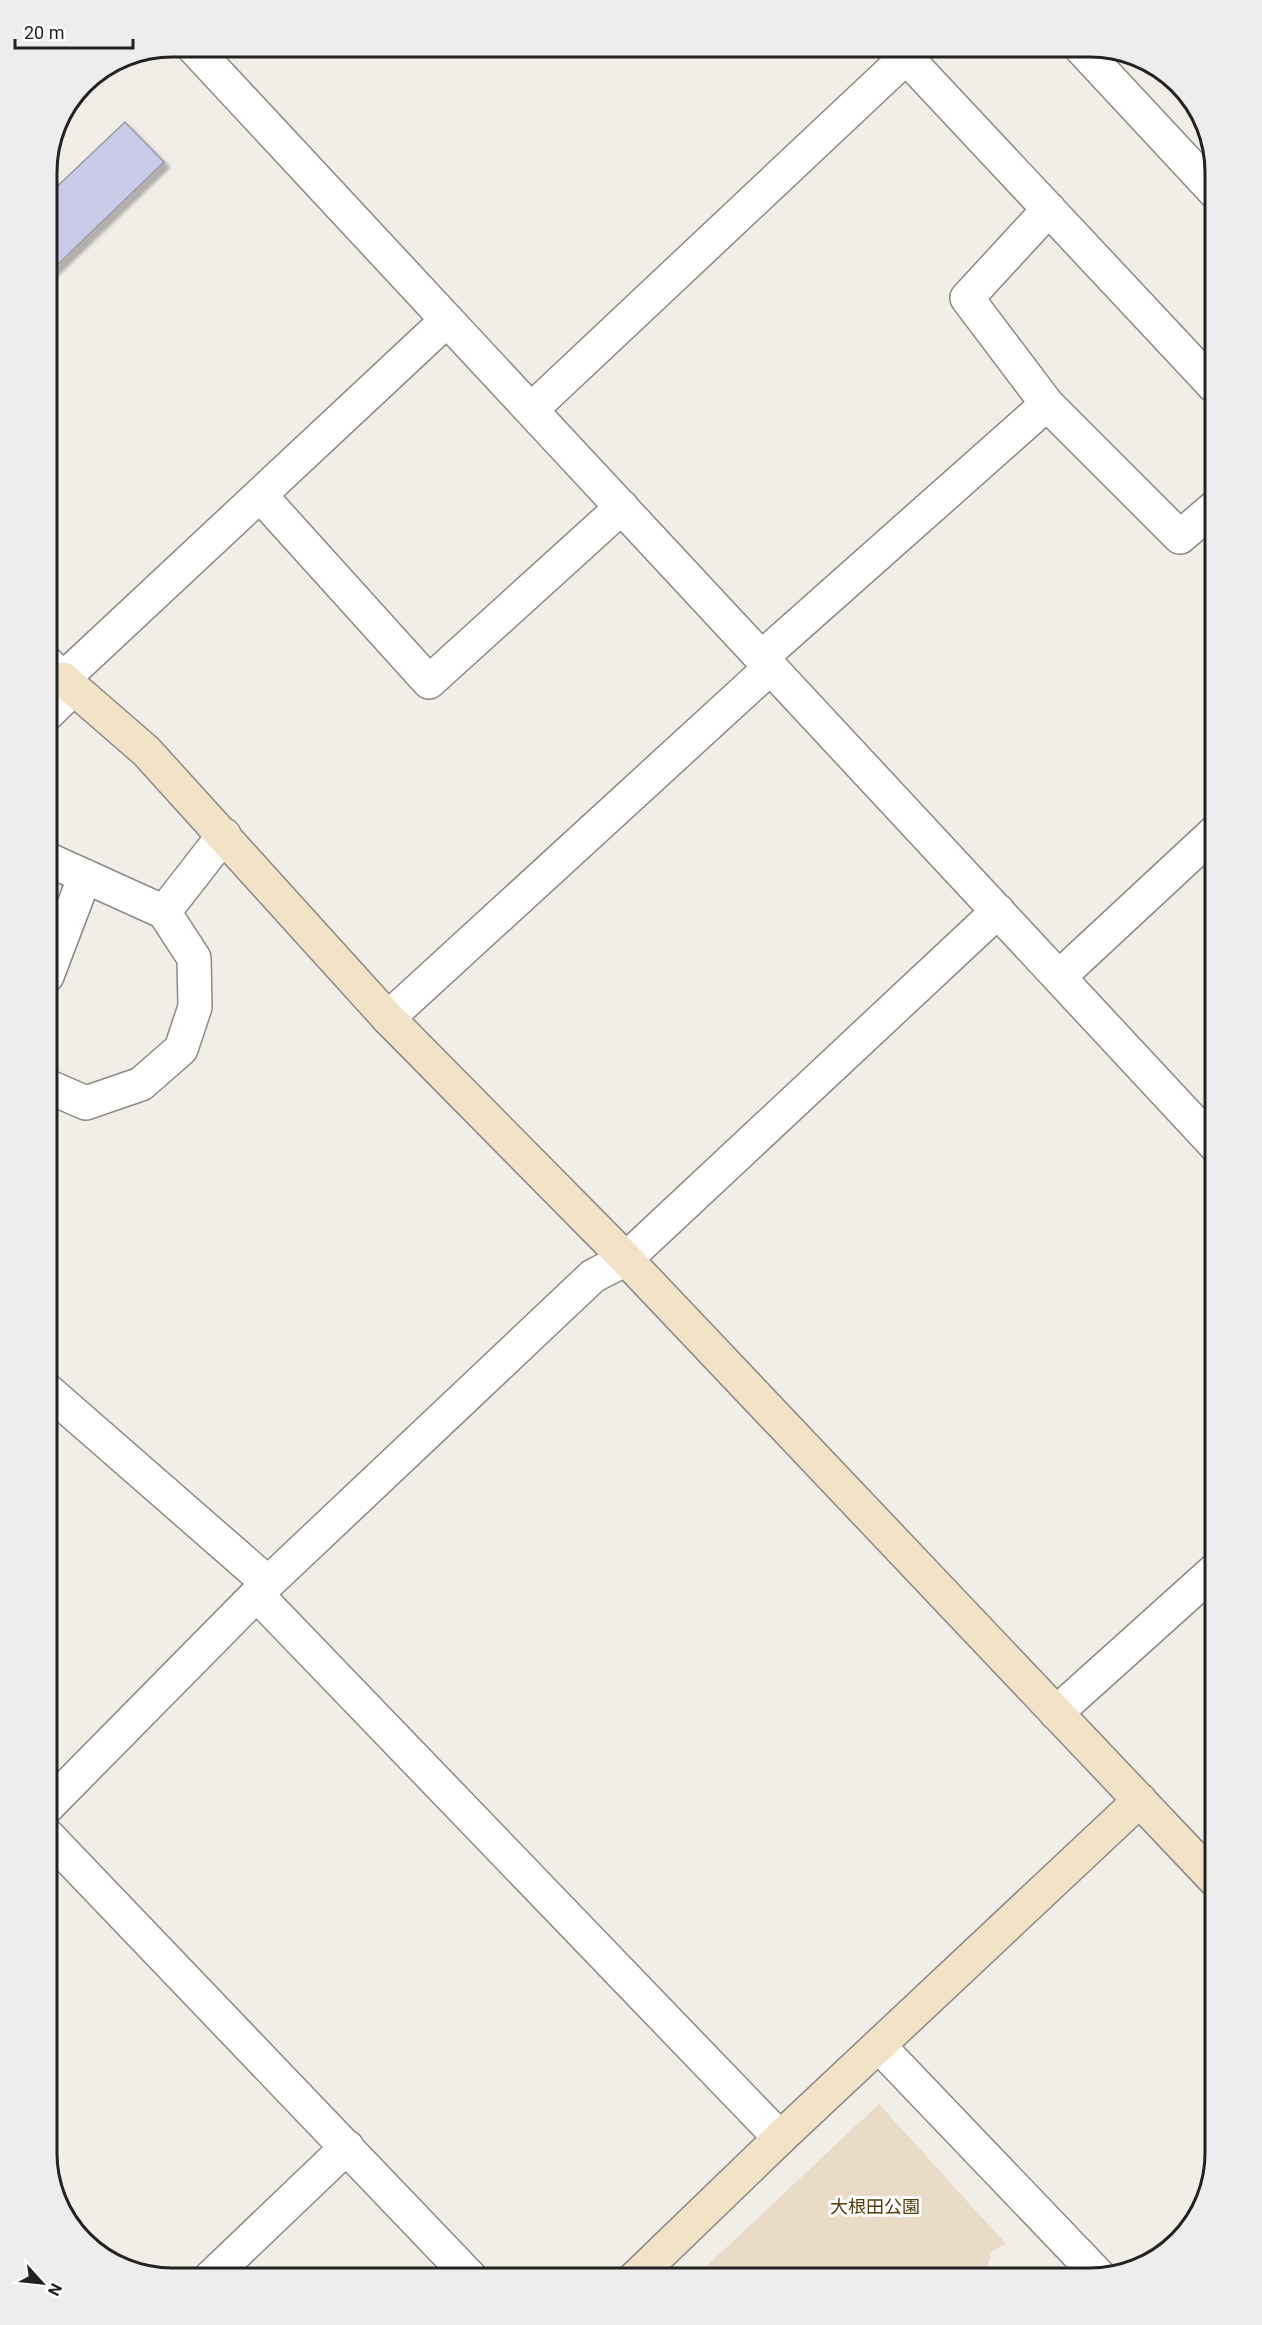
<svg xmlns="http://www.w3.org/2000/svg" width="1262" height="2325" viewBox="0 0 1262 2325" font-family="Roboto,'Noto Sans JP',sans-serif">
	<defs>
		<filter id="shadow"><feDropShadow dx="5.5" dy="5.5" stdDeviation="1.5" flood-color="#0004"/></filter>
	</defs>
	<rect width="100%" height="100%" fill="#f1eee8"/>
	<path fill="#e9dbc6" d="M879 2104 1006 2244 992 2251 987 2268 976 2278H694Z"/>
	<path fill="#cacbe9" stroke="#99999f" stroke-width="1.5" filter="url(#shadow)" d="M125 122 164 162 47 275V196Z"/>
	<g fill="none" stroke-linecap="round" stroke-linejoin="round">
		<defs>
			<path id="street" d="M193 47 1215 1145
				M1080 47 1215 192
				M906 57 1215 387
				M1049 209 967 298 1047 404 1180 537 1215 507
				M531 410 917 47
				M260 495 429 682 622 507
				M762 657 1047 404
				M47 663 63 679 447 320
				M47 714 73 689
				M164 912 224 835
				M47 976 85 876
				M1059 977 1215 832
				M388 1018 771 667
				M47 1086 86 1103 141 1084 181 1049 195 1007 194 958 164 912 47 859
				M47 1390 268 1583
				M258 1596 780 2138
				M1056 1713 1215 1570
				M47 1807 268 1583 593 1276 626 1259 998 911
				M47 1835 471 2278
				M879 2046 1100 2277
				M210 2278 347 2147"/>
			<path id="secondary" d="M63 679 146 751 388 1018 626 1259 1215 1880
				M635 2278 780 2138 1140 1800"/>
		</defs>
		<use href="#street" stroke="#8c8984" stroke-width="36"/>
		<use href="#secondary" stroke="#8c8984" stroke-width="36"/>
		<use href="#street" stroke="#fff" stroke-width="33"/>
		<use href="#secondary" stroke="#f2e2c7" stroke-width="33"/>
	</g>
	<g text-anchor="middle" stroke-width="6" stroke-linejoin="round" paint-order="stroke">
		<g font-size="18" fill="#553b09" stroke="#fff">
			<text x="875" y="2213">大根田公園</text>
		</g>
	</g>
	<path d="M0 0H1262V2325H0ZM172 57H1090A115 115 0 0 1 1205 172V2153A115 115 0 0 1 1090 2268H172A115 115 0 0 1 57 2153V172A115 115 0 0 1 172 57Z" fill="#ededed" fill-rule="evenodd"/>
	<path fill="none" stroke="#232220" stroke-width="3" d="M172 57H1090A115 115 0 0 1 1205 172V2153A115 115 0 0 1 1090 2268H172A115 115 0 0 1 57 2153V172A115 115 0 0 1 172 57Z"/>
	<g transform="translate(42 2283) rotate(117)" stroke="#ffffff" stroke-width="4.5" paint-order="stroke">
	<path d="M0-4.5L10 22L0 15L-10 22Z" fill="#232220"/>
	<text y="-9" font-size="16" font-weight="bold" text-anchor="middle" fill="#232220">N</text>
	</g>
	<path d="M15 39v9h118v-9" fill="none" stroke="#232220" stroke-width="3"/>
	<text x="24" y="39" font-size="18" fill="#232220" stroke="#ffffff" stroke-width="4.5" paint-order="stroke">20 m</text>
</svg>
